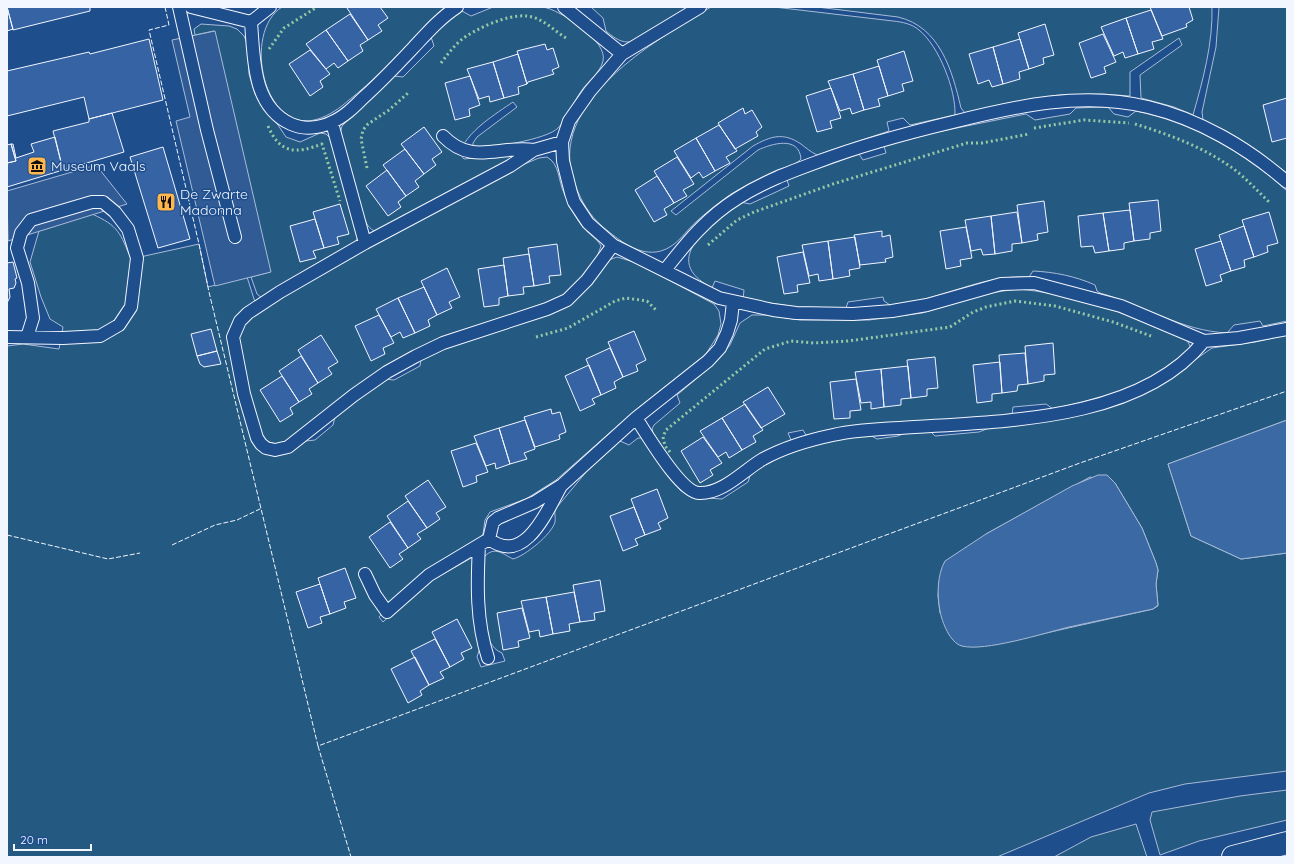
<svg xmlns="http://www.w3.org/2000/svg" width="1294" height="864" viewBox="0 0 1294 864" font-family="Quicksand,sans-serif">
	<rect width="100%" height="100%" fill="#1f4e8c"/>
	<path fill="#245a82" stroke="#a8bbd7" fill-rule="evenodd" d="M282 7H446C433 16 423 28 413 39 393 60 372 82 349 100 340 108 330 115 318 119 263 136 242 32 282 7Z
		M493 7C506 7 536 4 547 8 564 13 608 41 603 61 600 73 589 80 582 90 573 102 568 118 558 128 548 139 487 150 473 146V143L477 137 517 107 513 102C497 113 464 133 460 154L464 159 489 156 518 155 377 232C368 229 366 223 363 215L340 134 342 126 394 76 403 77 434 46 431 37 450 19 462 11 471 16Z
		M591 7H688C675 15 641 41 628 42 619 42 612 36 606 31L603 18Z
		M711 7H774L893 21C903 22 912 24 919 30 939 46 956 90 955 115L910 125 903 118 887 122 889 131 817 155C811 152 806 148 801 144 783 132 771 136 753 146L671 211 676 215 758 150C771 144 799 135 801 159 796 165 785 167 777 170 761 178 746 185 731 194 720 202 708 211 698 220 685 231 678 246 661 251 639 257 619 240 603 227 589 215 581 201 575 184 544 103 655 41 711 7Z
		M817 7H1212C1213 43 1203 80 1193 115L1174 107 1141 98 1140 75 1182 45 1179 38 1130 72V96L1101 94 1059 95 1020 101 965 113 961 108C952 70 940 27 898 17Z
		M1219 7H1287V173L1254 150 1203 120 1202 112 1216 47Z
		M201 24 229 26 237 29 244 36 247 43 249 74 255 94 264 110 278 125 286 137 300 142 320 133 326 134 332 140 358 236 355 244 262 298 257 294 251 277 270 272 214 31 195 35 194 29Z
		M1101 107H1108L1114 114 1128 117 1136 111C1191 122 1246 153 1287 191V321L1263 326 1260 321 1234 325 1227 333C1182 331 1143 305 1100 293L1097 291 1095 285C1075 276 1054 272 1033 271L1029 277C996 275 967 287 936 296 921 301 905 303 890 305L884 301 883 297 848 302 846 308 797 307 743 299 744 290 715 281 712 288C657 259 713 224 740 202L750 204 789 186 787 180 859 154 863 160 886 153 884 146 937 132 1026 114 1035 120 1070 114 1076 108Z
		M547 157C560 164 558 181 564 193 569 204 575 218 584 228 589 235 597 238 601 246L597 257 576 286 557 300 547 304 447 335 291 440 276 444 269 442 263 437 256 424 238 339 242 324 251 316 312 278 510 170 539 158Z
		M92 214C119 226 120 233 131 259L199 244 208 287 247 277 255 302 234 319 228 333 255 443 298 446 306 441 315 440 333 425 335 417 385 379 394 380 420 366 421 359 446 347 548 313 609 260 617 257 637 263 714 304 719 311 721 324 718 335 706 354 638 408 556 480 526 499 490 512 485 520 483 534 479 540 396 598 379 617 383 622 422 586 473 557 480 648 477 657 481 667 505 661 502 653C480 645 484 603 483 584 483 575 482 564 485 556 495 546 503 554 513 559 525 556 552 534 555 522 556 515 553 513 557 507L587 471 620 441 629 445 638 438H642L652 448 680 490 692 497 722 499 748 482 751 473 774 459 820 442 870 435 877 439 898 436 907 432 930 431 935 436 979 432 989 428 1164 381 1212 348 1255 342 1287 335V420L1168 464 1191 536 1241 559 1287 553V771L1185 784 1149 793 997 857H7V346L23 344 59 349 63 327 50 319 41 297 30 262 39 231ZM1090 477 1115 483 1142 528 1156 563 1158 570 1156 584 1158 606 1153 609 997 644 940 613 938 596 939 583 986 534Z
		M1017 289C1072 293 1138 317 1187 340L1190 346V350L1171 367 1120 393 1053 409 1046 404 1013 407 1012 415 806 435 803 430 788 433 791 440 706 489 693 486 684 479 653 433 652 429 654 425 680 403 677 395 716 362 730 345 740 323 752 315H766L800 320H869L922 313 990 293Z
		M1287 790V820L1199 841 1160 855 1150 820 1152 812 1240 796Z
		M1136 824 1147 857H1054L1091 837Z"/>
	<path fill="#305b95" stroke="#a8bbd7" d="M215 31 271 272 215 286 176 121 190 117 172 40Z
		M96 165 127 204 8 241 7 191Z"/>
	<path fill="#3b69a3" stroke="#a8bbd7" d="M1287 420V553L1241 559 1191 536 1168 464Z
		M1098 475H1107L1115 483 1142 528 1156 563 1158 570 1156 584 1158 605 1153 609C1125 615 1097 621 1069 627 1045 633 984 652 962 646 950 643 942 622 940 611 937 595 937 575 945 561L986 534 1072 486Z"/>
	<path fill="#3563a3" stroke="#f2f6ff" d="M7 7H90V11L13 30Z
		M7 7 13 29 7 31Z
		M348 7H380L388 18 378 25 382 31 368 40 347 8Z
		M1150 7H1189L1193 20 1186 24 1187 27 1162 36Z
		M1151 10 1163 39 1152 42 1154 49 1138 54 1126 18Z
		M350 14 368 40 360 45 363 51 348 61 326 30Z
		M1126 18 1138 54 1125 58 1123 52 1114 56 1101 27Z
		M1045 24 1054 55 1043 58 1044 64 1029 69 1018 33Z
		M326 30 348 61 338 68 334 63 326 69 306 44Z
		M1103 34 1116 62 1104 67 1106 73 1091 78 1079 43Z
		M149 39 163 100 89 119 84 97 7 116V71L89 52 90 54Z
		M1020 39 1029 69 1019 72 1020 79 1003 84 993 47Z
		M545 44 547 50 553 48 559 67 552 70 554 74 528 82 527 84 517 51Z
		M993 47 1003 84 992 87 989 80 978 84 969 54Z
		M310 50 330 74 320 81 323 87 310 96 289 64Z
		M904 51 913 81 902 84 904 91 888 96 877 60Z
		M518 54 527 84 518 87 519 94 504 98 493 62Z
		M493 62 504 98 490 102 489 96 479 99 467 69Z
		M879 66 888 96 878 99 880 106 864 110 853 74Z
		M853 74 864 110 852 114 850 108 840 111 828 81Z
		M470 76 480 105 469 109 470 116 455 120 445 83Z
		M831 88 841 118 830 121 832 128 817 132 806 96Z
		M1287 98V138L1272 142 1263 105Z
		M743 108 745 114 752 110 762 127 756 132 758 136 735 149 718 123Z
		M112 113 124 152 63 170 53 131 89 122V119Z
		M719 125 737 151 726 157 730 163 715 171 696 138Z
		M424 127 442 152 432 159 436 165 424 174 401 144Z
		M55 137 63 170 7 187V163L16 161 11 144H13L16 158 34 152 31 144Z
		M696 138 715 171 703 178 699 172 691 178 674 151Z
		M11 144 16 161 7 163V145Z
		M163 147 190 239 158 248 130 157Z
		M405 149 424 174 415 181 419 187 406 196 383 165Z
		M677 157 694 184 683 190 687 196 674 203 654 171Z
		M387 170 406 196 398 202 401 207 388 216 366 186Z
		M657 176 674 203 664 209 667 215 654 222 635 190Z
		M1158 200 1161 231 1150 233V239L1134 241 1129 203Z
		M1044 201 1048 232 1037 234 1038 240 1022 243 1017 205Z
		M340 204 349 234 337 237 339 244 324 248 313 212Z
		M1130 210 1134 241 1124 243V249L1109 251 1103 213Z
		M1017 212 1022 243 1012 244V251L995 254 991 216Z
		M1269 212 1278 243 1267 246 1268 252 1254 257 1242 220Z
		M1103 213 1109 251 1095 253 1093 246 1081 247 1078 216Z
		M991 216 995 254 983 255 981 249 971 251 965 220Z
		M315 219 324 248 313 251 316 258 300 262 290 226Z
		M1244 226 1254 257 1244 260 1245 267 1231 271 1219 235Z
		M966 227 972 258 960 260 961 266 946 269 940 231Z
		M882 231V237L890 235 893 257 885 259 886 262 860 265 854 235Z
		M855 237 860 268 849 270 850 276 833 279 828 241Z
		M828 241 833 279 819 281 818 274 809 276 802 245Z
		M1221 241 1231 271 1220 275 1222 281 1206 286 1195 249Z
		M557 244 561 275 549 276 550 283 534 286 528 248Z
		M803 252 810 283 797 285 798 292 784 294 777 257Z
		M529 254 534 286 523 287 524 294 508 296 503 258Z
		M13 262 17 278 15 279 16 283 14 288 9 289 10 297 7 303V263Z
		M504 265 508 296 499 298V305L484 307 478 269Z
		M447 268 460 297 449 302 452 308 437 315 421 281Z
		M424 287 437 315 428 320 430 326 415 333 398 298Z
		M398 298 415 333 403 338 400 332 391 337 376 309Z
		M379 315 394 343 383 348 385 354 371 361 355 326Z
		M211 329 217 351 197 356 191 334Z
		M634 331 646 360 636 365 638 371 623 377 608 342Z
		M321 335 338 362 328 368 332 374 318 383 298 350Z
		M1053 343 1055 374 1044 375V381L1028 384 1025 346Z
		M610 348 623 377 614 382 616 388 601 395 586 359Z
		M217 351 221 364 204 367 200 364 197 356Z
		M1025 353 1028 384 1018 385 1017 391 1002 393 999 355Z
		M301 356 318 383 309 389 312 394 299 402 279 371Z
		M935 357 938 388 927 389V396L911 398 907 360Z
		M1000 362 1002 393 992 394V401L977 403 973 365Z
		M589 365 601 395 592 399 595 404 580 411 565 376Z
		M908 366 911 398 901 399V405L884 407 881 369Z
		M881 369 884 407 871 409V402L861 403 855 372Z
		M282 376 299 402 290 408 293 414 280 422 260 390Z
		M856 379 861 410 850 411V418L834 419 830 382Z
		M768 387 785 414 761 428 743 402Z
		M745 404 763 430 753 436 756 442 742 450 722 418Z
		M551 409 552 414 560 412 566 432 559 435 560 439 535 447 524 417Z
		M722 418 742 450 729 458 726 452 718 457 700 431Z
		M525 420 535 449 524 453 527 459 510 464 499 428Z
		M499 428 510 464 496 469 495 463 486 466 474 436Z
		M703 437 722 463 710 470 713 475 700 483 681 451Z
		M476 443 488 472 476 476 477 482 463 487 451 451Z
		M428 480 446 507 436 513 440 519 427 528 405 496Z
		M657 489 668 518 658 523 661 529 645 535 631 499Z
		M408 501 427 528 417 534 421 539 408 548 387 516Z
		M634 507 645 535 635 539 638 545 623 551 610 516Z
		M390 522 408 548 399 554 403 559 390 568 369 537Z
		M345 568 356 598 344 602 346 608 330 614 318 578Z
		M600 580 605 611 594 613 595 620 580 622 573 585Z
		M320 584 330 614 320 617 322 623 308 628 296 592Z
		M574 592 580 622 569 624 570 631 553 634 546 597Z
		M546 597 553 634 540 637 539 630 529 632 521 601Z
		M522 608 530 638 518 641 519 647 503 650 497 613Z
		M457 619 472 648 461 653 464 659 450 667 432 632Z
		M435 639 450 667 440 672 444 678 429 685 411 651Z
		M415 657 429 685 420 691 422 695 408 703 391 669Z"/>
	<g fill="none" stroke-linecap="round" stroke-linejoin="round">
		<defs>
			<path id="service" d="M179 7 207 130 235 237
				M191 7 251 22
				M270 7 251 22C254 58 252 106 291 124 304 130 320 128 332 122 344 117 354 107 363 98 381 82 397 65 413 48 427 33 440 18 457 7
				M564 7 622 54
				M700 7 622 54 590 91 569 121 562 142 563 161 571 193 574 202 588 223 613 245 719 298 773 310 796 313 853 314 892 311 927 305 1001 284 1034 283 1121 306 1204 341
				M332 123 365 243
				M443 136C472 166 498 145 534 150
				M562 142 534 150 510 166 365 243 280 292 248 313 240 321 233 337 244 394 257 438 261 444 266 448 275 450 288 447 354 395 387 372 416 356 443 343 547 309 567 300 587 280 613 245
				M665 270C687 242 707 217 738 198 763 182 790 172 817 162 862 145 907 133 953 122 1016 106 1083 91 1148 107 1199 119 1248 148 1287 182
				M7 337 63 338 100 336 119 325 131 307 137 258 128 229 115 212 103 202H92L31 220 21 233 17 248 28 283 33 318 27 337
				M636 418C647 434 680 492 699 493 723 494 744 470 763 459 785 447 809 440 833 435 855 430 878 429 900 428 997 421 1138 423 1204 341L1239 338 1287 329
				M489 539C525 566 547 511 561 486
				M479 545C477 584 476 621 488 658
				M365 574 375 595 387 612 429 575 489 539 493 522 498 518 535 502 562 485 636 418 708 361 720 348 727 333 731 320 733 302"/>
			<path id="secondary" d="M1233 857 1287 843"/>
		</defs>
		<use href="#service" stroke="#f2f6ff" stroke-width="14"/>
		<use href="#secondary" stroke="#f2f6ff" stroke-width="24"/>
		<use href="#service" stroke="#1f4e8c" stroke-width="12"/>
		<use href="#secondary" stroke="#1f4e8c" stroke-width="22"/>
		<path stroke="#97c8a6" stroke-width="3" stroke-dasharray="2 3" stroke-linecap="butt" d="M269 49 284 28 317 7
			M441 63C447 55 453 47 461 40 475 29 508 14 526 16 542 17 553 30 566 38
			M1135 124C1171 135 1211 150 1240 174 1250 183 1259 192 1269 202
			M268 126C280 154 296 154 322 144L340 201
			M1034 128 1084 120 1129 123
			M367 168 361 139 363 130 368 124 389 110 408 93
			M708 245 737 220 754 212 833 184 967 143H982L1029 134
			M536 337 568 328 615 301 626 298 647 301 656 310
			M670 452 665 446 663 437 666 430 765 349 791 341 814 343 848 341 950 327 973 312 986 307 1015 301 1055 306 1113 322 1151 336"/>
		<path stroke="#f2f6ff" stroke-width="1" stroke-dasharray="5 2" stroke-linecap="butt" d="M165 7 169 25 149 30 199 244 209 292 318 746 1080 463 1287 391
			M7 535 108 559 140 553
			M172 545 215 525 237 520 262 508
			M318 746 351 857"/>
	</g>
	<defs>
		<symbol id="museum-square" viewBox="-11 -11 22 22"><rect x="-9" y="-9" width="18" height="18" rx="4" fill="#ffb74d" stroke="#1f4e8c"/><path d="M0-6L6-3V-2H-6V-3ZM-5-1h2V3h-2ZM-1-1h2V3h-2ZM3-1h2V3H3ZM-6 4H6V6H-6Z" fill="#111"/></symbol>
		<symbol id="restaurant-square" viewBox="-11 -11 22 22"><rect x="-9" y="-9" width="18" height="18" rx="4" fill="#ffb74d" stroke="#1f4e8c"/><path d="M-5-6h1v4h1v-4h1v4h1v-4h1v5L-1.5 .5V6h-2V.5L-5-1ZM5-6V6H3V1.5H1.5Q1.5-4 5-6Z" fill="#111"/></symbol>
	</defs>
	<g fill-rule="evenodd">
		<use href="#museum-square" x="26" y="155" width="22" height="22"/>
		<use href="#restaurant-square" x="155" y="191" width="22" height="22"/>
	</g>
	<g text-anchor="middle" stroke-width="3" stroke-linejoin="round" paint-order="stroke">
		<g font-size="14" fill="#f2f6ff" stroke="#1f4e8c" text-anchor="start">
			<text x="51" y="171">Museum Vaals</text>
			<text x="180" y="199">De Zwarte<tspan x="180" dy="16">Madonna</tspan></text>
		</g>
	</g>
	<rect width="1294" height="864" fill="none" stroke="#f2f6ff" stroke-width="16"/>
	<path d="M14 844v6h77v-6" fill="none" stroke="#f2f6ff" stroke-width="2"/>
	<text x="20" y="844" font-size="12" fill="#f2f6ff" stroke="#1f4e8c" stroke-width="3" paint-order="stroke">20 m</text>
</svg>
